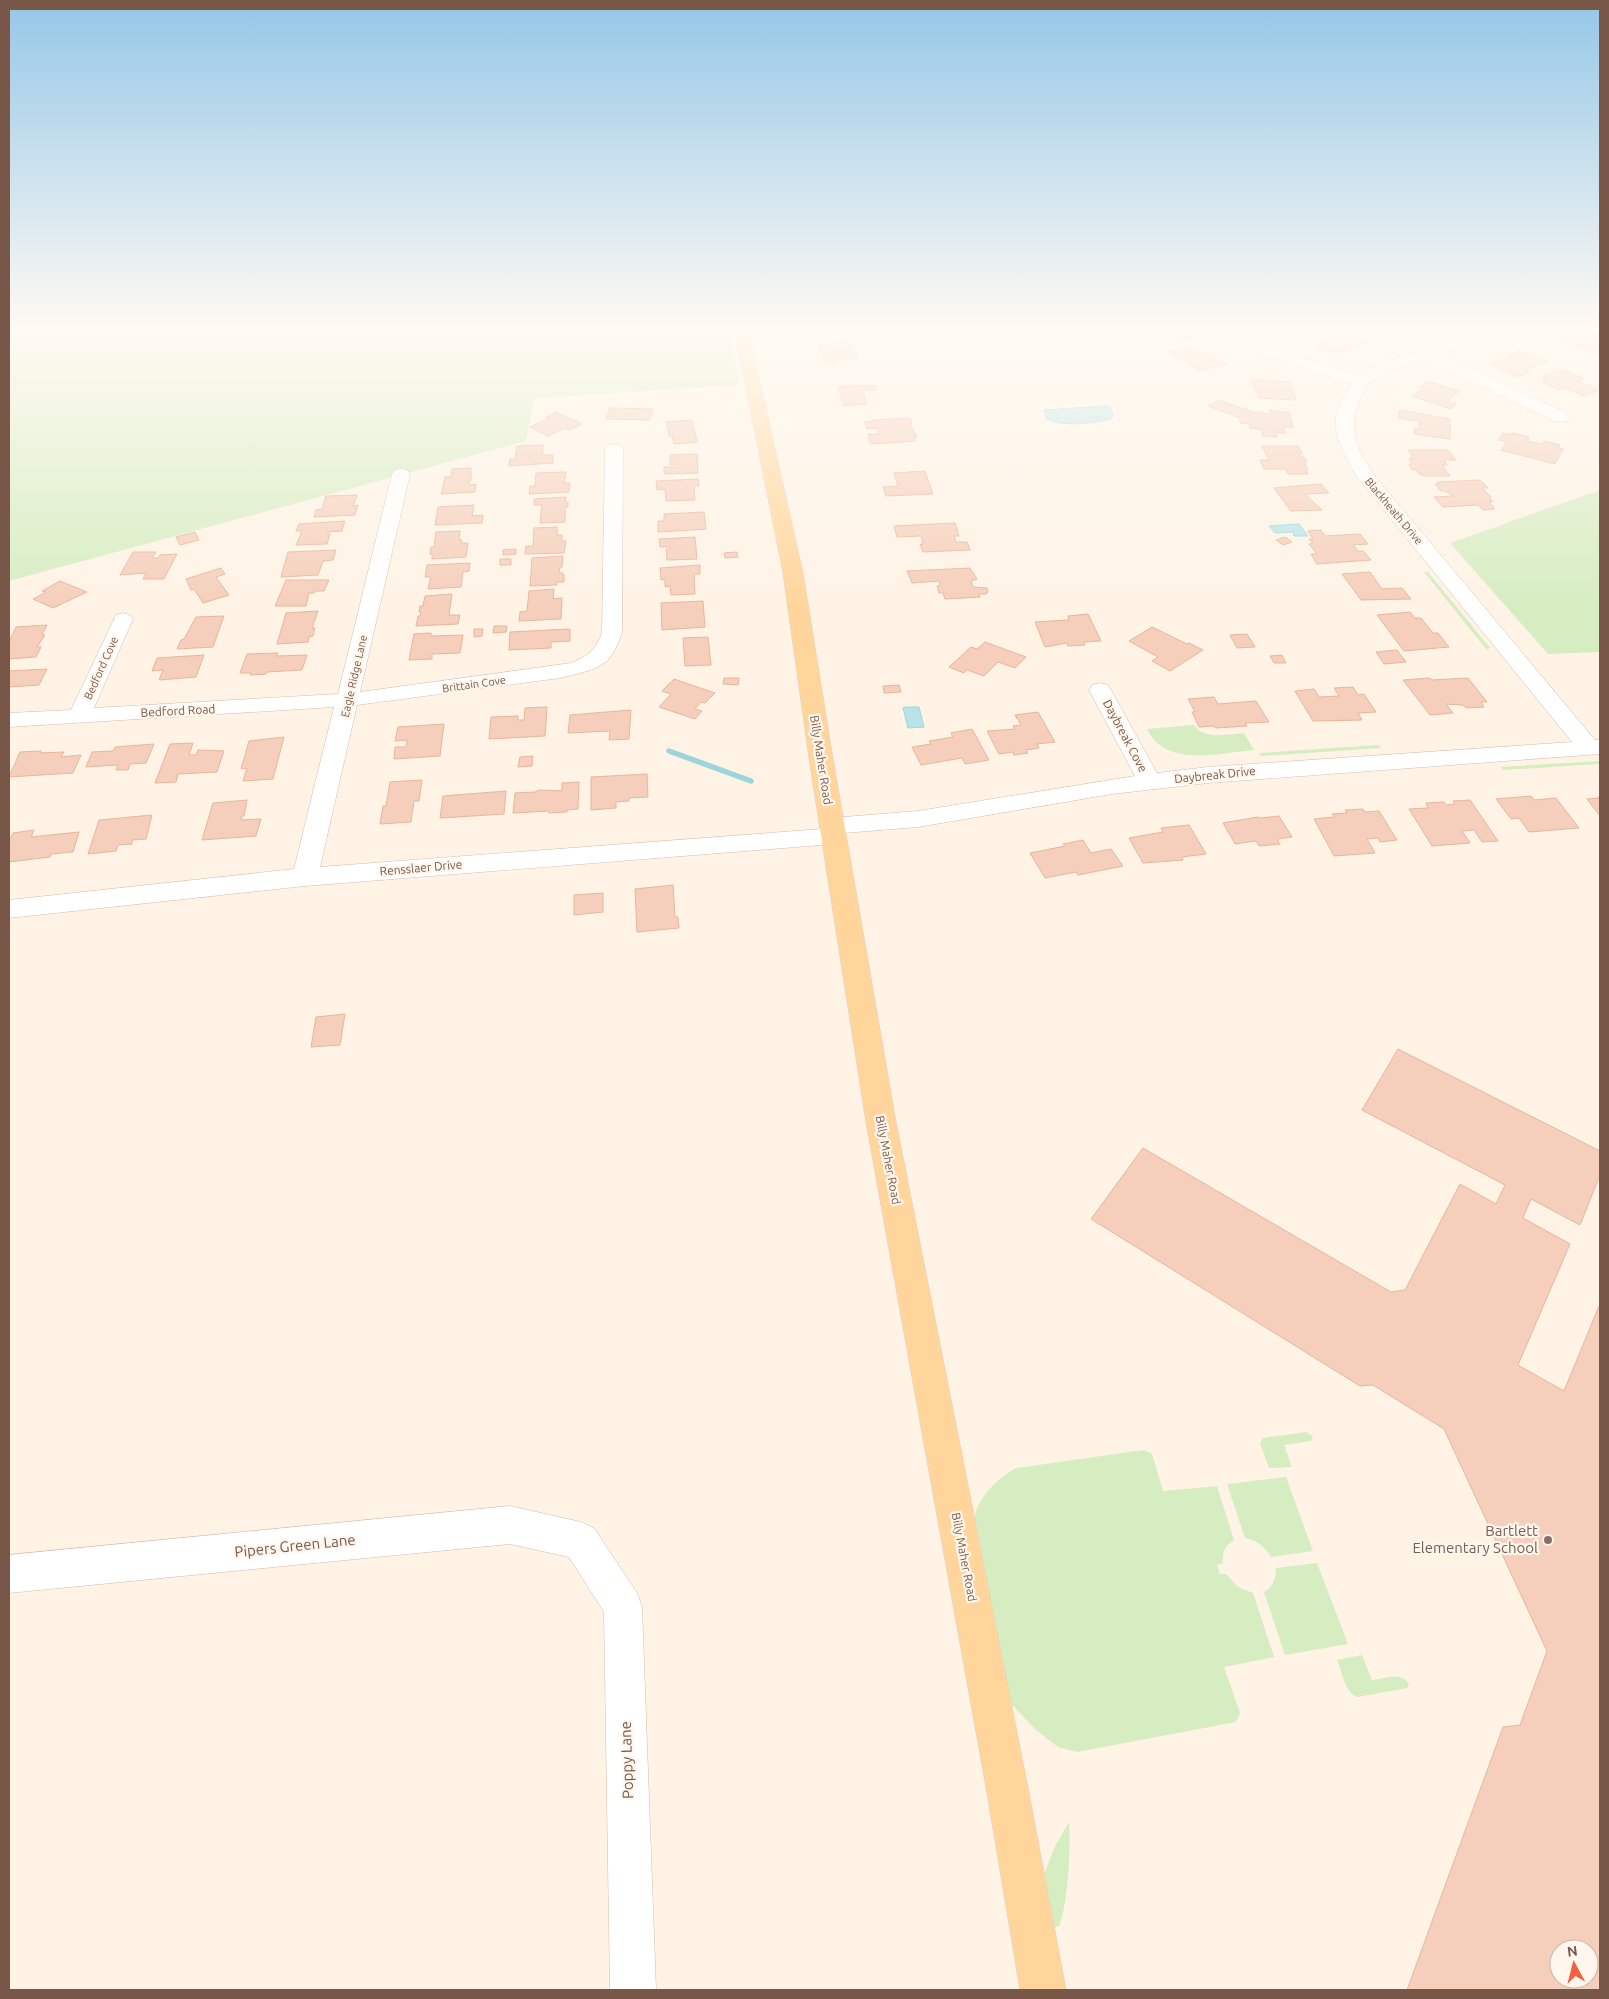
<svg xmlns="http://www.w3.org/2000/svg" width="1609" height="1999" viewBox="0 0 1609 1999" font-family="Ubuntu,sans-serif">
	<rect width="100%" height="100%" fill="#fef3e5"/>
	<path fill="#d6edc2" d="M9 328H728L739 385 534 398 526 441 9 581Z
		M1600 490V652L1548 654 1450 543Z
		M1424 572H1428L1490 648 1486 649Z
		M1194 725C1203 740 1229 734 1244 733L1254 750C1218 753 1166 768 1147 729Z
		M1379 745 1381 748 1261 756 1259 753Z
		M1600 761V764L1503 770 1501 767Z
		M1307 1432 1313 1437 1311 1441 1284 1445 1292 1467 1269 1468 1260 1443 1263 1438Z
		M1143 1450 1151 1453 1153 1457 1163 1491 1217 1486 1234 1540C1225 1546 1222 1552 1223 1563L1217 1565 1220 1574H1226L1238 1587 1253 1593 1274 1657 1224 1667 1240 1713 1236 1722 1077 1752 1058 1747 1037 1731 1011 1704 974 1521C976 1499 998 1477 1017 1468Z
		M1286 1477 1313 1551 1271 1557C1265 1547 1257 1540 1245 1538L1227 1484Z
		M1317 1563 1348 1644 1285 1655 1264 1592C1273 1587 1276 1578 1276 1568Z
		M1362 1655 1372 1680C1384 1679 1404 1670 1409 1685L1407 1688 1358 1697C1345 1694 1342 1671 1337 1660Z
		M1069 1822C1071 1846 1068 1905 1059 1926L1054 1927 1044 1875 1055 1846Z"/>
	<path fill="#b8e4e9" stroke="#9dd5dc" d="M1106 406 1110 407 1113 415 1111 419C1092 423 1063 428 1046 418L1044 410Z
		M1299 524 1308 536H1294L1293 532 1275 533 1269 526Z
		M906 707H919L924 727 908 728 903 708Z"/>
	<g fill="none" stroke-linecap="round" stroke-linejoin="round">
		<path stroke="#9dd5dc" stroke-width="5.5" d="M669 751 751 781"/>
	</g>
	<path fill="#f5cfbb" stroke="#e9b59a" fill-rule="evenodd" d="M1161 328H1207L1188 340 1181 338 1178 340 1153 333Z
		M1588 332 1600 335V355L1560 341 1571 337 1579 340 1583 337 1580 335Z
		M1344 333 1367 342 1336 354 1315 346Z
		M850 342 858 358 835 360 837 363 826 364 817 345Z
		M1190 347 1194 350 1197 349 1208 356 1211 355 1227 364 1200 371 1184 361 1180 362 1168 352Z
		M1520 351 1549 362 1524 370 1529 372 1517 377 1489 364 1508 358H1515L1508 355Z
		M1561 369 1584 379 1579 381 1600 390 1584 396 1570 390 1563 388 1560 390 1543 383 1547 381 1542 379 1547 377 1544 376Z
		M1251 380 1290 382 1296 400 1259 398Z
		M1428 381 1460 391 1447 401 1456 404 1451 409 1412 396 1423 388 1420 387Z
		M875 385 877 390 863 391 867 404 844 406 838 387Z
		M1219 400 1253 412 1269 414 1270 410 1290 413 1293 428 1284 427 1285 434 1277 432V437L1262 436V430L1250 428V424L1240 423V418L1208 406Z
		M610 408 653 409 650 420 606 419Z
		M1400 410 1450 419V439L1414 434V428L1419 429V423L1422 424V422L1398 418Z
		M556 412 582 424 569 430 565 428 548 436 530 427 549 418 546 417Z
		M910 418 912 424H910L917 437H915L916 441 870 444 868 434H879L877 428 867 429 865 422 874 421 873 420Z
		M692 420 697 442 674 444 672 436H669L666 422Z
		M1503 433 1511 435 1512 433 1529 437 1527 441 1542 444 1544 441 1560 445 1558 448 1563 449 1555 464 1501 450 1507 442 1499 440Z
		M543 445V453L540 455H553V463L509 466 510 459H515L517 446Z
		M1262 446H1298L1302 453H1299L1300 456H1303L1307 462H1304L1308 470H1306L1308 474H1288L1286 469H1264L1260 460H1269Z
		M1408 450H1448L1456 460H1444L1447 465H1442L1450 476H1424L1419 474 1416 470H1412L1409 464H1412L1409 459H1412L1411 457H1413Z
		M697 454 698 473 664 474V467H675V464L670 465V455Z
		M471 468V481H469V485L476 484 475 492 441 494 445 477H451L452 469Z
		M925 471 933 494 886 496 883 487 898 486 894 473Z
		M566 472 564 483H570L569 492 529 494 530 486H535L536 473Z
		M698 479 699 486H694L695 500 666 501 665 489 657 490 656 481Z
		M1480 480 1488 488H1482L1491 497 1489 498 1493 502H1489L1495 509 1483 510 1478 505 1443 507 1434 497 1453 496 1445 491H1441L1435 484H1439L1437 482Z
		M1321 484 1329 493 1305 494 1322 510 1291 511 1274 488Z
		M357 495 353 506 358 505 355 515 314 517 316 510 322 509 326 496Z
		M566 497 565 502H568V507L565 508V522L540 523 542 505H534V499Z
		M474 505 472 516 483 515 482 523 435 525 438 507Z
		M704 512 706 529 658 532V521H664V514Z
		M345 521 342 531 328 532 327 534H330L327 544 296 545 302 531H296L299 524Z
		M955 523 959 536H954L956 542H967L970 550 923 552 920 544H923L921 536 897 537 894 526Z
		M557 527V535H562V541H566L564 553 525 554 526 546H533L534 528Z
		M1321 530 1325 536 1360 534 1368 544 1353 545 1358 551H1363L1371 560 1317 564 1311 554H1317L1309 544 1313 543 1309 539H1313L1308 531Z
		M460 531 459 539 462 540 461 543H468L466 557 432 559V554H430L431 547H434L436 532Z
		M195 532 199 540 180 545 176 537Z
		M695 537 697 559 667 560 666 549H670V547H660L659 539Z
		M1285 537 1292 542 1283 545 1276 540Z
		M516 549V554L503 555V550Z
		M336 550 333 560 323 561 318 575 281 577 288 552Z
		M133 552H156L152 558H158L160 555 177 554 164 579H143L146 573 120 575Z
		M737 552 738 557 725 558 724 553Z
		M563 556 562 567H560L559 572 564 574V582H557V585L530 586 532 558Z
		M500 559H511V565H500Z
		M470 563 469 571 463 572 461 587 428 589 431 577H425L427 565Z
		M700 565V574H694L695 594 671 595 670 586 665 587V579L661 580 660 568Z
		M221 568 225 574 216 577 229 595 203 603 194 589 191 590 186 579Z
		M970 568 977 579 971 581 973 587 987 588 988 592 986 594H979L980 597 945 599 943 593H939L937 586 940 585 939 581 912 583 907 571Z
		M1370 572 1382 589 1402 588 1411 599 1361 600 1342 574Z
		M286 580H329L324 591H315L314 593H309L306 606H275Z
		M60 581 87 592 53 608 33 599 46 592 42 591Z
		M554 589 553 599 562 598 561 619 519 621 520 612 527 611 529 591Z
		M452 594 449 615H460L458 624 416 626 418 616H420L421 612H419L420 606H423L425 596Z
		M703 601 705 627 662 630 661 603Z
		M318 611 312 628H315L313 636 309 637 308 642 277 644 286 613Z
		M1410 612 1415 618H1421L1433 633H1438L1449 647 1404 651 1377 615Z
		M1088 614 1101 641 1084 642 1085 645 1068 646 1067 643 1045 647 1035 622 1069 620 1068 616Z
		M224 616 213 647 177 649 181 640 184 639 196 617Z
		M47 625 42 635H45L37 647H41L36 657 9 659V642L16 627Z
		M494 626H507L506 632 493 633Z
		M1152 627 1187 644 1189 643 1203 650 1170 671 1152 661 1158 657 1129 641Z
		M474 629H483L482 636 474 637Z
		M570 629V641L551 642V648L509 650 510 632Z
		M431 633V636L463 635 460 653 432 654V659L409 660 414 634Z
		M1247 634 1255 647 1237 648 1230 635Z
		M708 637 711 665 685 666 683 638Z
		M985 642 1026 657 1015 668 998 662 984 676 967 670 964 673 949 667 971 647 977 649Z
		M1397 650 1406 662 1384 664 1376 652Z
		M278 653 276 656 307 655 302 670 267 672 266 674 250 675 251 673H240L247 654Z
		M204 655 196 677 159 680 163 670 152 671 157 658Z
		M1282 655 1286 663H1274L1270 656Z
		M47 669 39 685 9 687V671Z
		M724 678H739L738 685 723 684Z
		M1430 678 1432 680 1468 678 1487 702H1481L1484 707 1466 708 1463 705 1446 704 1453 713 1430 715 1403 680Z
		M674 679 715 693 705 703 701 702 695 709 702 711 695 719 659 707 671 694 662 691Z
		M899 685 901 692 884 693 883 686Z
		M1353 687 1358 695 1364 694 1376 712 1358 713 1362 720 1313 721 1295 691 1314 689 1319 697 1339 696 1334 688Z
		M1214 697 1218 704 1256 701 1269 722 1245 723 1247 726 1216 728 1214 726 1199 727 1192 712H1195L1188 699Z
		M547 707 545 736 489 739 491 717 518 716V720H524L525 708Z
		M631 710 629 739 609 740 610 731 568 733 570 715Z
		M1038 712 1055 742 1037 744 1039 748 1026 750 1028 753 1014 755 1013 752 999 754 987 731 1015 729 1013 726 1021 725 1015 715Z
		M444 724 440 756 394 759 395 747H406L407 740 395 741 398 727Z
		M972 729 989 760 965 764 962 758 921 765 912 747 931 744 929 741 953 737 951 733Z
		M284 737 273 779 243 781 247 768 241 769 249 741Z
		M193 743 189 755H196L198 750 224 751 217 772 178 774 176 782 155 783 170 744Z
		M154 744 146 763 130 764 128 770H116L118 765 86 767 92 752 113 751 115 747Z
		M41 751 40 753 64 752 61 757 81 755 73 773 9 777 20 752Z
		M533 756 532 766 518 767 520 757Z
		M647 774 648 797 629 798V801L616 802V808L591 810V777Z
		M422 780 419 801H414L411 822 380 824 383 806H386L390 782Z
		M579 782 578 809 567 810V812L549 813V811L513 813 515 793 535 792 539 790 562 791V783Z
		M506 791 504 814 440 818 443 796Z
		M1531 796 1534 800 1556 798 1579 828 1529 832 1519 818 1511 819 1496 799Z
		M1598 797H1600V816L1587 799 1599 798Z
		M247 800 244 816H242L241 820 261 819 256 836 202 840 213 803Z
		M1470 800 1498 841 1482 842 1474 830 1462 831 1470 843 1432 846 1409 809 1428 808 1426 803 1444 802 1446 805 1455 804 1453 801Z
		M1363 809 1365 812 1379 811 1397 840 1380 842 1378 838 1367 839 1375 853 1334 856 1314 819 1334 817 1332 814 1347 813 1345 810Z
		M152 815 146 839 132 840V844L118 845 116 851 88 854 99 820Z
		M1279 816 1292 837 1277 839 1280 844 1259 846 1256 841 1235 844 1223 823 1258 817 1260 818Z
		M1189 825 1206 854 1182 857 1183 860 1143 863 1129 838 1163 832 1161 828Z
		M34 830 31 837 79 832 73 852 51 854 50 857 9 862V842L13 833Z
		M1083 840 1091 853 1111 849 1123 866 1078 875 1076 872 1045 878 1030 853 1065 846 1063 844Z
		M673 885 675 917H678L679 928 637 932 635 889Z
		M603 893V912L574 915V895Z
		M345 1014 340 1045 311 1047 316 1017Z
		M1398 1049 1600 1151V1175L1580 1225 1531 1199 1523 1218 1570 1244 1518 1365 1564 1391 1599 1306 1600 1307V1990H1407L1503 1727 1520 1725 1547 1651 1444 1429 1373 1385 1360 1386 1091 1219 1143 1148 1391 1292 1405 1290 1460 1184 1496 1204 1505 1185 1362 1110ZM1559 1949H1589V1979H1559Z"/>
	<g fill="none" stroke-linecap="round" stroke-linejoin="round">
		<defs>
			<path id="minor" d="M1496 328H1518L1516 331 1440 354 1566 413 1568 417 1566 421H1554L1425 359C1406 365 1383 370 1368 384 1365 388 1363 394 1361 398 1346 429 1357 447 1373 474L1595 740H1600V754L1208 783 1112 794 918 827 844 833 846 836 843 842 834 844 305 886 9 918V900L294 869 334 707 9 727V713L71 710 116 615 123 613 130 615 133 619 94 708 338 694 392 474 395 470 401 469 407 470 410 474 360 692 571 663C587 657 596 650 602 633L605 449 608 445 614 444 620 445 623 449 622 633 615 650 607 661 594 669 577 674 560 678 357 705 320 867 822 829 820 826 823 820 832 818 918 811 1135 776 1089 690 1092 685 1100 683 1108 685 1111 690 1157 773 1208 767 1572 742 1357 477C1347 459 1331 435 1337 413 1340 403 1347 393 1352 384L1251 350 1248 347 1251 344H1261L1359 376 1384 362Z
				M510 1506 581 1522 594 1528 637 1593 642 1607 656 1990H610L604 1612 569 1557 510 1544 9 1593V1555Z"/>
			<path id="major" d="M734 328H748L803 573 834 765 896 1122 1029 1793 1066 1990H1020L987 1793 866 1122 810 765 783 573Z"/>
		</defs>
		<use href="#minor" stroke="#d3bcad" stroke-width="1"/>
		<use href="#major" stroke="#dcd3cf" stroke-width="1"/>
		<use href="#minor" fill="#fff" fill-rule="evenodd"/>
		<use href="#major" fill="#ffd59b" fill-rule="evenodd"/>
	</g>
	<linearGradient id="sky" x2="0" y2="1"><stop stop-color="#95c7e8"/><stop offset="0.54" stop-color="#fffaf3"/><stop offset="1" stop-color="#fffaf3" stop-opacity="0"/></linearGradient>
	<rect width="1609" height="608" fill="url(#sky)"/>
	<circle fill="#8d6e63" stroke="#fff7ed" stroke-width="2" cx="1548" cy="1540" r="5"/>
	<g text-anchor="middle" stroke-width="4.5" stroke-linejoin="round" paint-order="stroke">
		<g font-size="11" fill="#795748" stroke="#fff7ed">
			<text transform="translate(1394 511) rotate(50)" y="4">Blackheath Drive</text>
			<text transform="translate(101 668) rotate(-66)" y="4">Bedford Cove</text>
			<text transform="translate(354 676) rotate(-77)" y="4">Eagle Ridge Lane</text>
			<text transform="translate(474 684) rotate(-8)" y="4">Brittain Cove</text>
		</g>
		<g font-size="12" fill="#795748" stroke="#fff7ed">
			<text transform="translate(178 711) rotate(-3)" y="4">Bedford Road</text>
			<text transform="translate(1125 736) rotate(62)" y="4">Daybreak Cove</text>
			<text transform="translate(821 760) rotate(81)" y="4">Billy Maher Road</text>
			<text transform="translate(1215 775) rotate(-6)" y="4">Daybreak Drive</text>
			<text transform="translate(421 868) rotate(-5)" y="4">Rensslaer Drive</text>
			<text transform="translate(888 1160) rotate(79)" y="4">Billy Maher Road</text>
			<text transform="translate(964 1557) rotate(79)" y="4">Billy Maher Road</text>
		</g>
		<g font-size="15" fill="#785e54" stroke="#fff7ed" text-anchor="end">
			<text x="1538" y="1536">Bartlett<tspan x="1538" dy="17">Elementary School</tspan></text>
		</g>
		<g font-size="15" fill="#795748" stroke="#fff7ed">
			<text transform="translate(295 1546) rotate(-6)" y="5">Pipers Green Lane</text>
			<text transform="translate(627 1760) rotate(-92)" y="5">Poppy Lane</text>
		</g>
	</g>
	<rect width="1609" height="1999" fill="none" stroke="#795748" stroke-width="20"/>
	<g transform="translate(1574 1964) rotate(353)"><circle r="24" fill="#fff7ed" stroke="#c9b7ab"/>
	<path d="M0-4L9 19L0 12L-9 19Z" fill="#f06142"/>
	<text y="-8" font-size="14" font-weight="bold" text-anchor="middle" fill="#795748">N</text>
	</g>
</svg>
